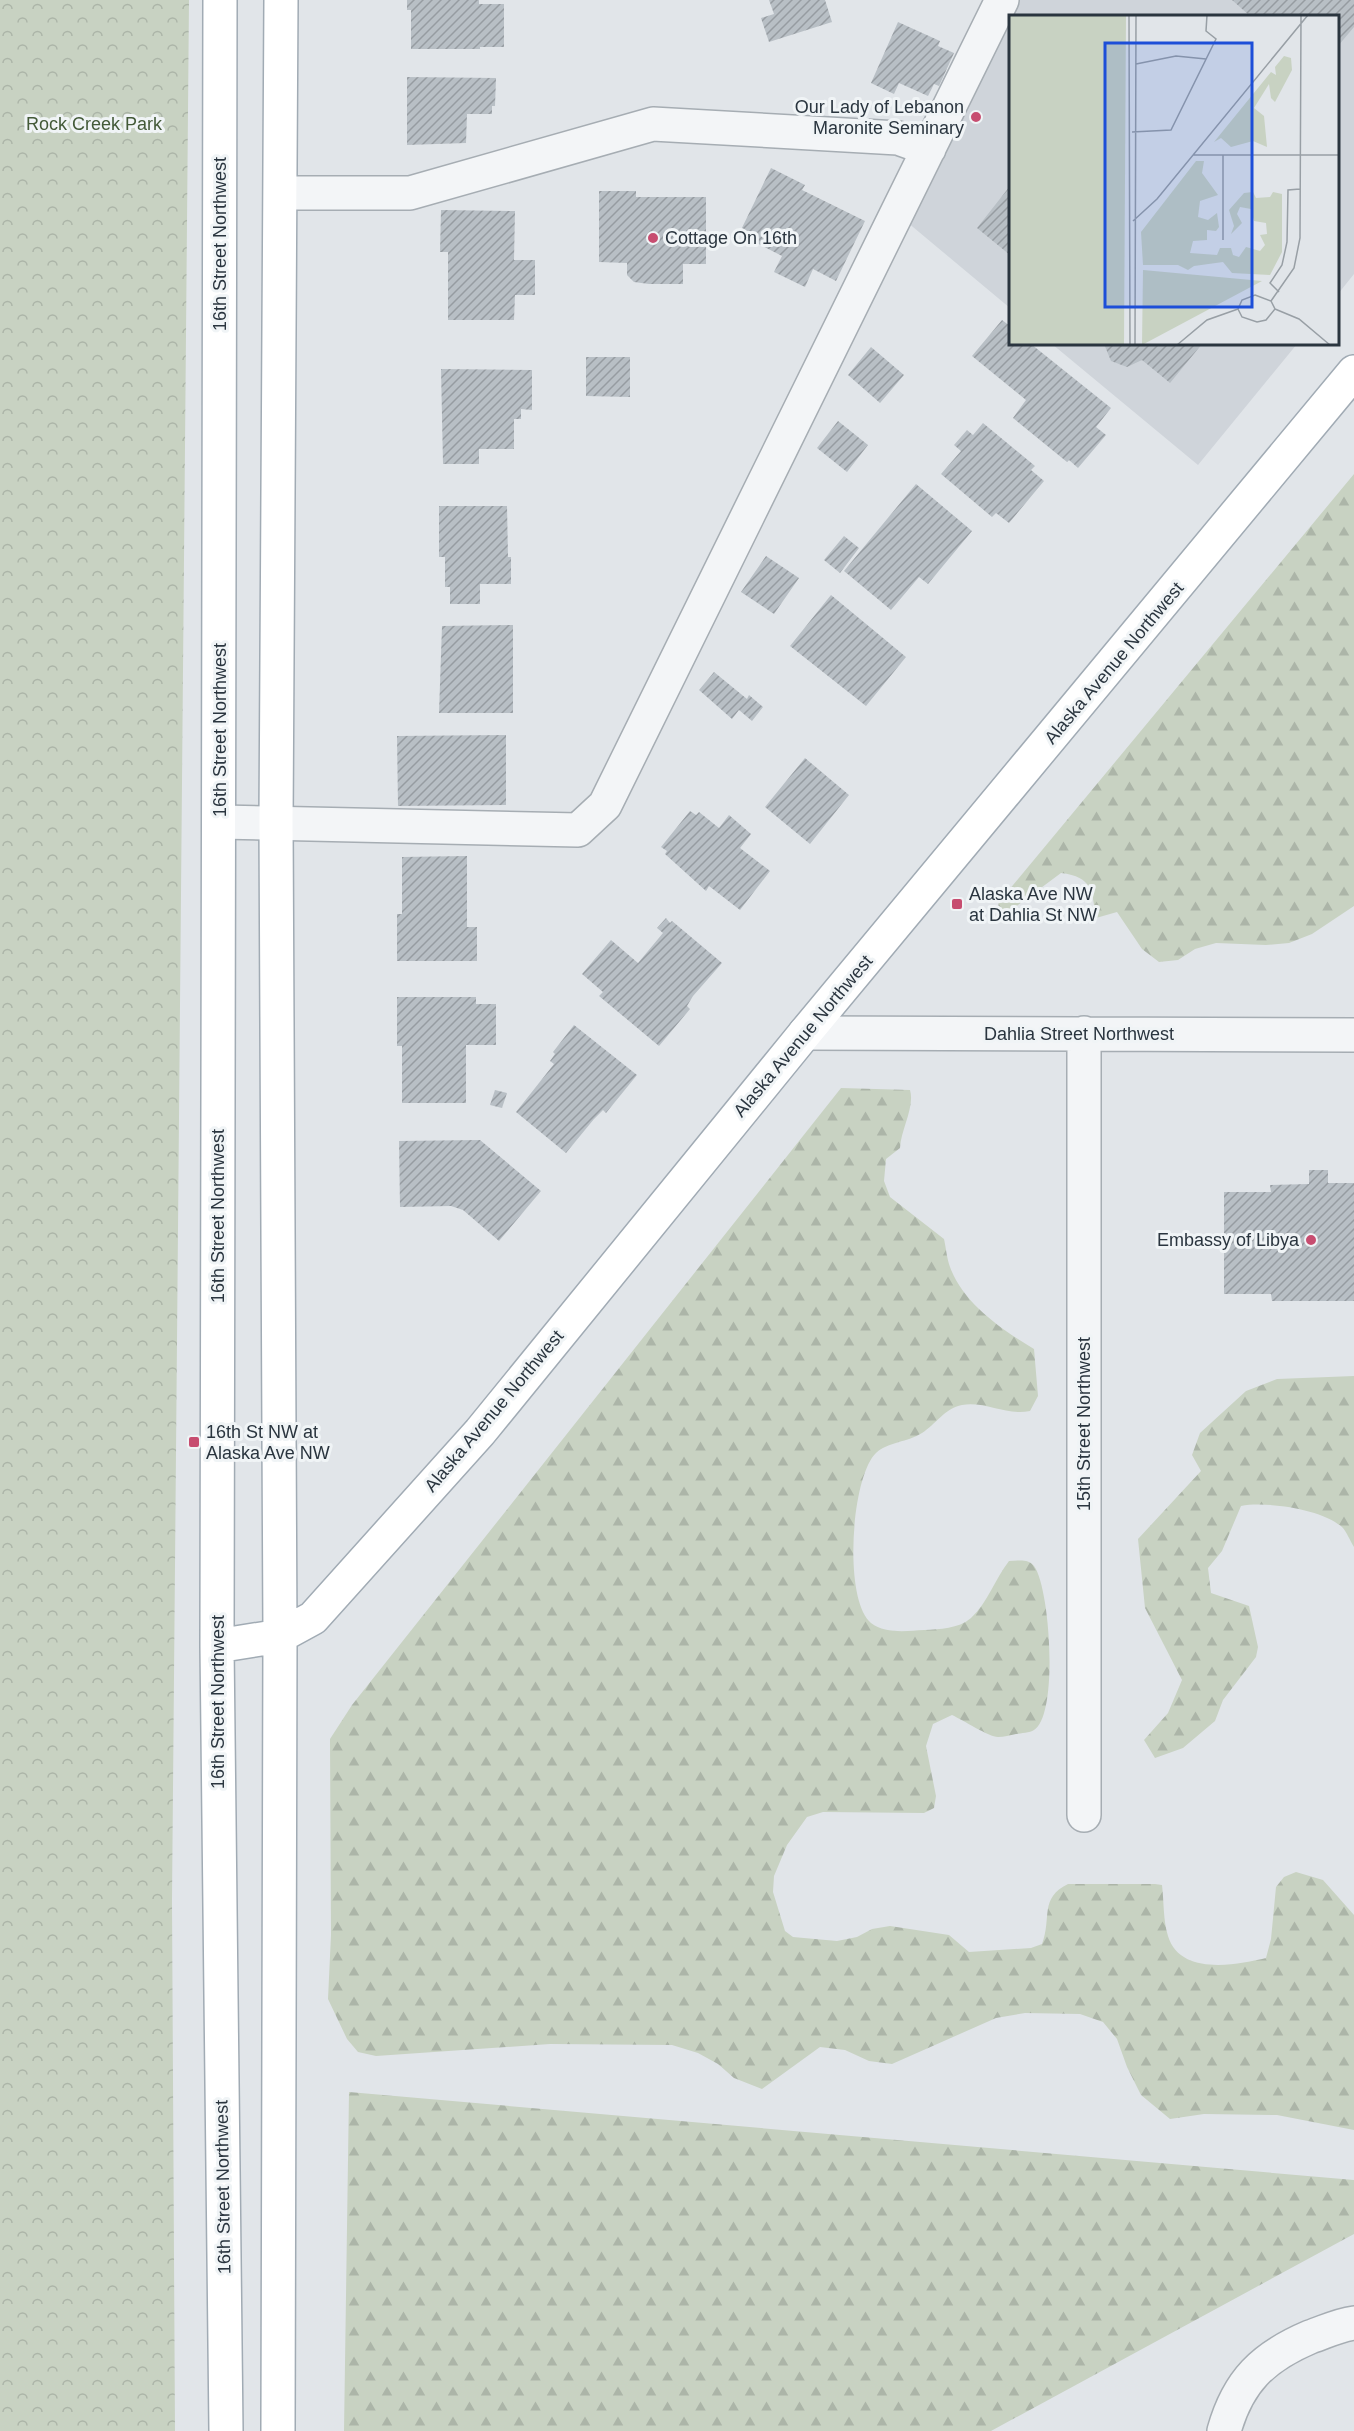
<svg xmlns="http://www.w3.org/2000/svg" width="1354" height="2431" viewBox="0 0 1354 2431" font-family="Helvetica,sans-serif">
	<defs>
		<pattern id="forest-firs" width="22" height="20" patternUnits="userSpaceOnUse" patternTransform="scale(1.5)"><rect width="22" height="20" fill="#c8d2c2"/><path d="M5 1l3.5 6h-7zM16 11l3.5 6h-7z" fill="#acb5a8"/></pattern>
		<pattern id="park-crowns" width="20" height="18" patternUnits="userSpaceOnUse" patternTransform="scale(1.5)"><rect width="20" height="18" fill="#c8d2c2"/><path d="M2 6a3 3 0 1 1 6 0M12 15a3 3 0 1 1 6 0" fill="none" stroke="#acb5a8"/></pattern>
		<pattern id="building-hatch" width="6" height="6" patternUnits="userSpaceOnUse" patternTransform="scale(1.5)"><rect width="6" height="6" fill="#b8bfc5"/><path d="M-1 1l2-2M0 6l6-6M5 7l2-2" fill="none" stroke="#969ca1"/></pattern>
	</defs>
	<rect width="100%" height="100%" fill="#e1e5e9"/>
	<path fill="#cfd4da" d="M987 0H1354V274L1338 294V16H1010V308L901 217Z
		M1052 344H1297L1198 465Z"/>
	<path fill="url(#forest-firs)" d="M1354 474V906L1312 934 1289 943 1266 945 1216 943 1195 949 1178 960 1159 962 1142 949 1117 912 1096 918C1092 891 1093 877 1061 873L1010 911 1003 912 998 907 999 902Z
		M841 1088 910 1090C915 1107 901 1129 900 1148L886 1159 884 1181 890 1197 944 1239C946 1248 947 1259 950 1267 963 1303 1002 1330 1034 1349L1038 1396 1030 1411C1007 1416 985 1401 962 1405 945 1408 935 1425 922 1433 908 1442 888 1442 876 1453 851 1477 843 1600 871 1623 885 1634 907 1631 924 1630 940 1629 958 1629 971 1618 988 1602 995 1579 1009 1561 1017 1561 1028 1558 1034 1566 1050 1587 1059 1715 1034 1730 1030 1733 1021 1733 1016 1734 1010 1735 1004 1737 998 1737 989 1737 963 1720 952 1715L933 1724 926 1746 936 1796 934 1808 924 1813 823 1812 807 1817 787 1845 774 1876 773 1892 785 1931 793 1937 837 1941 857 1937 872 1929 890 1926 949 1935 969 1952 1031 1948 1042 1944C1052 1918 1039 1898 1068 1884H1155L1162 1885C1164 1901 1163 1920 1168 1936 1180 1976 1237 1965 1266 1958L1271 1939 1276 1887 1284 1877 1296 1872 1323 1880 1354 1915V2130L1277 2115 1204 2114 1170 2119 1141 2095 1127 2067 1117 2039 1103 2022 1080 2014 1025 2013 996 2018 892 2064 869 2061 845 2050 820 2047 762 2089 734 2078 718 2064 698 2053 672 2045 550 2044 376 2056 358 2052 347 2039 328 1999 331 1935 330 1739 352 1705Z
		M1354 1376V1547C1350 1541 1347 1532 1342 1527 1322 1509 1266 1501 1241 1506L1222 1551 1208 1568 1211 1593 1249 1606 1258 1647 1256 1657 1223 1700 1215 1721 1183 1748 1155 1758 1144 1740 1168 1713 1182 1680 1145 1608 1138 1539 1201 1471 1192 1455 1200 1433 1246 1391 1277 1379Z
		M349 2092 1354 2180V2234L991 2431H344Z"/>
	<path fill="url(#park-crowns)" d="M0 0H189L172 1901 175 2431H0Z"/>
	<path fill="url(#building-hatch)" d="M407 0H479V4H504V47H480V49H411V10H407Z
		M769 0H825L832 22 769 42 761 18 774 14Z
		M1232 0H1354V27L1338 46V16H1250Z
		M898 22 940 41 938 46 954 53 939 86 934 84 928 96 899 83 894 94 871 83Z
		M407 77 496 78 495 106H492V114H467L466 143 407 145Z
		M771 168 805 185 802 190 865 221 836 281 813 269 805 287 774 272 782 256 739 234Z
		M1010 186V255L977 228Z
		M599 191H636V197H706V264H683V284H649L634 282 627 275V263L599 262Z
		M441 210 515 211 514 260H535V295H515L514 320H448V252H440Z
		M1002 320 1010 326V344H1031L1111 408 1096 427 1106 435 1078 468 1069 460 1067 462 1013 418 1026 400 972 356Z
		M1104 344H1202L1170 383 1142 360 1127 367 1111 361Z
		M871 347 904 375 880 403 848 375Z
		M586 357H630V397L586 396Z
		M441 369 532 370V410L521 409V419H514V449H479V464H443Z
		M838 421 868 445 847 472 817 448Z
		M983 423 1035 466 1031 470 1044 481 1009 523 996 513 992 517 941 474 961 451 954 445 967 430 973 435Z
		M916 484 972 531 928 584 919 577 891 610 844 571Z
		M439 506H507L508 557H511V584H480V604H450V587H445V557H439Z
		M844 536 859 548 840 573 824 560Z
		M766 556 799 578 774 614 741 592Z
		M831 595 906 657 866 706 790 646Z
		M513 625V713H439L442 626Z
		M714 672 747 699 749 695 763 707 752 721 739 710 732 719 699 690Z
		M506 735V805L398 806 397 736Z
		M805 758 849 795 810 844 765 807Z
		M690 811 696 815 699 812 719 828 729 815 751 834 740 848 770 871 740 910 709 886 706 891 665 854 667 851 661 847Z
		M467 856V927H477V961H397V914H402V857Z
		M666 918 670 923 672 921 722 963 693 996 687 1006 690 1009 659 1046 599 996 603 992 582 974 611 940 638 963 663 933 657 928Z
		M397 997H476V1004H496V1045H466V1103H402V1046H397Z
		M574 1025 637 1075 606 1113 603 1110 594 1119 566 1153 516 1112 554 1064 550 1061 555 1054 553 1052Z
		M495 1090 507 1093 502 1108 490 1105Z
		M480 1140 541 1191 499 1241 463 1210 451 1206 400 1207 399 1141Z
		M1309 1170H1328V1183H1354V1301H1272L1271 1294H1224V1192H1271L1270 1185 1309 1184Z"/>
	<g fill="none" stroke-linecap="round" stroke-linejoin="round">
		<defs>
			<path id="minor" d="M281 193H410L653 124 898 138 929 149
				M220 822 578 830 605 805 1002 0
				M805 1033 1354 1035
				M1084 1815V1033
				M1224 2431C1238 2381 1263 2357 1310 2337 1325 2332 1338 2325 1354 2323"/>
			<path id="major" d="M220 0 217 1646 226 2431
				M217 1646 280 1636 313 1618 480 1432 805 1033 1354 372
				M278 2431 280 1636 276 822 281 0"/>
		</defs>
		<use href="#minor" stroke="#a6adb3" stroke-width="36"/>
		<use href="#major" stroke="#a1abb4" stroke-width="36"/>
		<use href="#minor" stroke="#f3f5f7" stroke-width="33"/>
		<use href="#major" stroke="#fff" stroke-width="33"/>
	</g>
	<g fill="#c74d70" stroke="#f0f4f6" stroke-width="2">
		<circle cx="976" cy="117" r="6"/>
		<circle cx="653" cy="238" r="6"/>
		<rect x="951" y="898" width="12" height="12" rx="3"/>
		<circle cx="1311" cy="1240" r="6"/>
		<rect x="188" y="1436" width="12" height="12" rx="3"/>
	</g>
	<g text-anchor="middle" stroke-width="6" stroke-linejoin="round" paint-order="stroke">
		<g font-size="18" fill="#2a353f" stroke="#f0f4f6" text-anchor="start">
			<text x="964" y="113" text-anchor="end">Our Lady of Lebanon<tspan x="964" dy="21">Maronite Seminary</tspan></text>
			<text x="665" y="244">Cottage On 16th</text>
			<text x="969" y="900">Alaska Ave NW<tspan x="969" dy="21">at Dahlia St NW</tspan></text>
			<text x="1299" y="1246" text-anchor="end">Embassy of Libya</text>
			<text x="206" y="1438">16th St NW at<tspan x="206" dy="21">Alaska Ave NW</tspan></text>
		</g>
		<g font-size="18" fill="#435a38" stroke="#f0f4f6">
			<text x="94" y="130">Rock Creek Park</text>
		</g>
		<g font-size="18" fill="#2a353f" stroke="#f0f4f6">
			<text transform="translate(220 244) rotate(-90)" y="6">16th Street Northwest</text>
			<text transform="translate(1114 663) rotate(-50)" y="6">Alaska Avenue Northwest</text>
			<text transform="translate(220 730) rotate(-90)" y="6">16th Street Northwest</text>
			<text x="1079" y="1040">Dahlia Street Northwest</text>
			<text transform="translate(803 1036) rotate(-50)" y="6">Alaska Avenue Northwest</text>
			<text transform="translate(218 1216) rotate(-90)" y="6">16th Street Northwest</text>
			<text transform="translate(494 1411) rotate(-50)" y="6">Alaska Avenue Northwest</text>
			<text transform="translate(1084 1424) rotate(-90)" y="6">15th Street Northwest</text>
			<text transform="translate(218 1702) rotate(-90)" y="6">16th Street Northwest</text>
			<text transform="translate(223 2187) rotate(-91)" y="6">16th Street Northwest</text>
		</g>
	</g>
	<g transform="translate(1009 15)">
		<rect width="330" height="330" fill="#e1e5e9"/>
		<path d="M275 41 282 43 283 55 266 87 262 83 260 69 245 93 255 101 258 132 244 126 222 132 212 123 205 127 262 57 267 60 266 52ZM187 146H195L193 158 209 180 191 186 189 202 199 205 208 198 210 212 207 216 198 215V225L184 226 181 238 208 240 211 233H222L224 240 230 242 237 232 251 236 256 230 251 220 258 219 257 208 245 206 242 194 231 192 228 199 233 208 222 219 225 211 220 195 235 178 244 177 247 183 261 182 264 177 273 179V237L261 260 223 258 214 247 185 251 179 255 169 250H134L132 217ZM134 255 253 266 133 330Z" fill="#c8d2c2"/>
		<path d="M0 0H117L115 330H0Z" fill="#c8d2c2"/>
		<path fill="none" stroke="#989fa5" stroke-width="1.5" d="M120 0 121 330M127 49 167 41 197 44M123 117 162 115 207 24 197 16 198 0M184 140H330M124 206 148 184 299 0M214 225V140M270 277 261 268 273 250 278 227 279 175 291 174M246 280 262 286 266 294 257 305 248 307 233 302 229 294 233 285ZM262 286 285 253 291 223 292 0M266 294 290 304 321 330M126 330 127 0M168 330 198 305 229 294"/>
		<path fill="#1d4ed8" fill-opacity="0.15" stroke="#1d4ed8" stroke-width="3" d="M96 28H243V292H96Z"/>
		<rect width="330" height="330" fill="none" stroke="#2a353f" stroke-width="3"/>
	</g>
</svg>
